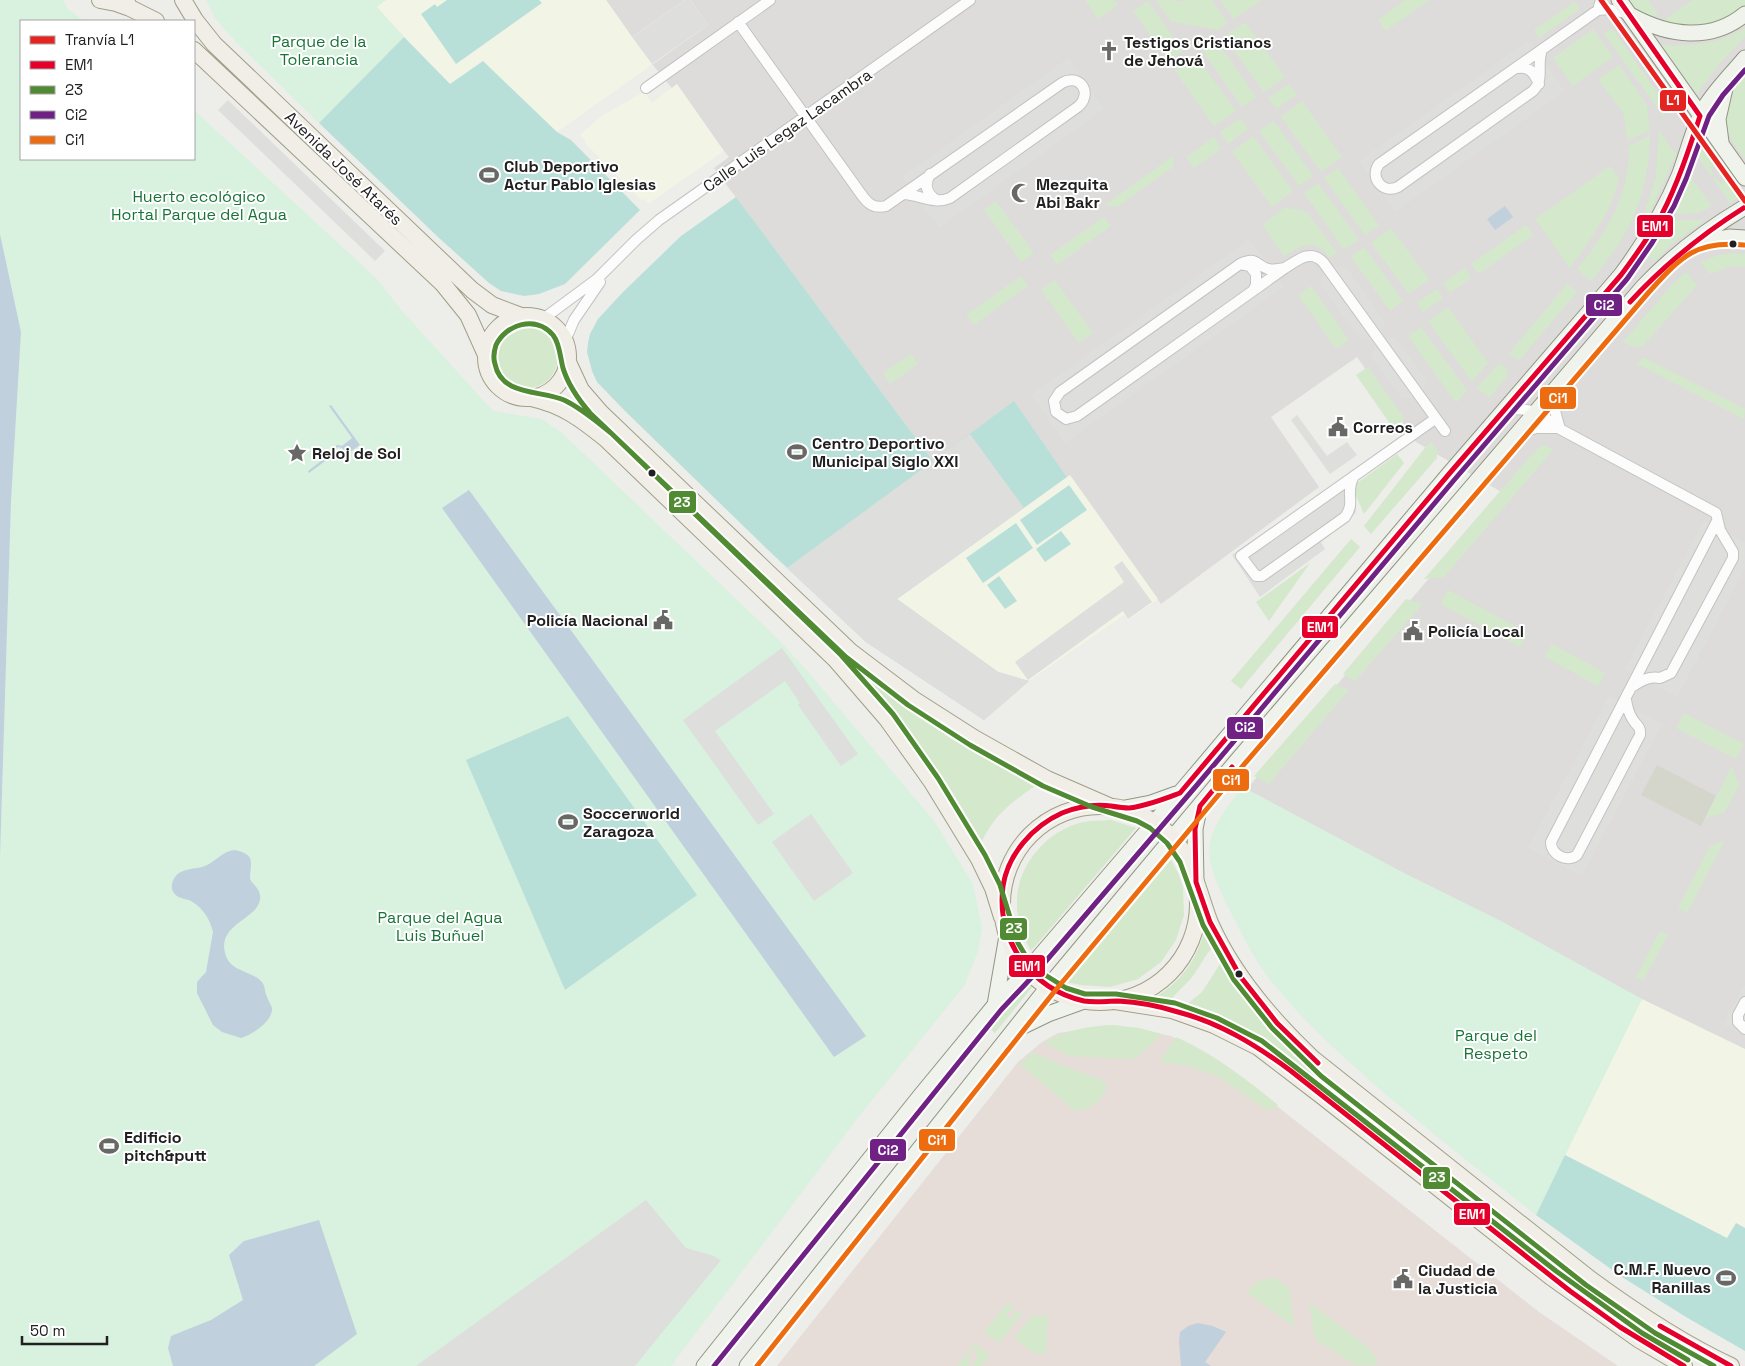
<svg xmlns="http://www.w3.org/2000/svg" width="1745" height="1366" viewBox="0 0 1745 1366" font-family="'Space Grotesk',sans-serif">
	<rect width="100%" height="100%" fill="#edede9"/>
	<path fill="#dddcda" d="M606 0H685L632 37Z
		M690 0H1745V1057L1244 792 1503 493 1416 442 1357 357 1271 417 1319 487 1161 604 1065 474 1014 402 933 461 714 168 729 157 652 64 708 25Z"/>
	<path fill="#e6ddd8" d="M1129 1028 1171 1036 1236 1074 1539 1312 1618 1366H777L1018 1062 1042 1042 1058 1033 1081 1030Z"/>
	<path fill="#f2f5e6" d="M386 0H606L632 37 685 0H690L708 25 557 132 483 61 450 84 376 7Z
		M677 84 724 151 648 204 644 199 641 200 585 143 586 142 580 135 600 117 644 92 652 103Z
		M1070 475 1158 599 1128 620 1124 615 1029 681 998 672 897 599Z
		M1642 999 1745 1049V1228L1736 1223 1727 1238 1565 1155Z"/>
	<path fill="#d4d6cb" d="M1657 765 1716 796 1701 826 1641 795Z"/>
	<path fill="#d4e8cb" d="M1085 0H1114L1118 5 1098 19Z
		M1156 0H1172L1179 2 1187 0H1212L1228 23 1219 30 1171 22Z
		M1220 0H1262L1234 19Z
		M1405 0H1429L1386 31 1378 20Z
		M1629 0H1648L1658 14 1651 19C1642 14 1635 8 1629 0Z
		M1692 0H1745V9L1740 13 1699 28 1660 23Z
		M1148 1 1183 51 1169 61 1133 11Z
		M1574 2 1580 9 1539 38 1534 30Z
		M1245 22 1285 77 1264 92 1224 37Z
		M1612 28 1670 111 1663 116 1604 34Z
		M1745 28V37L1721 62 1697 94 1661 45C1691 47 1719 44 1745 28Z
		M1593 29 1613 57 1573 86 1553 58Z
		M1217 41 1256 97 1242 107 1202 51Z
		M1196 56 1236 111 1214 126 1175 71Z
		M1619 65 1647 105 1650 130 1628 141 1623 113 1598 79Z
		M1745 73V158C1718 131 1722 100 1745 73Z
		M1289 84 1297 95 1276 109 1268 98Z
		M1302 101 1342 157 1321 172 1281 117Z
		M1241 118 1248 129 1228 144 1220 132Z
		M1274 121 1313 176 1299 186 1259 131Z
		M1659 130 1676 154 1650 212 1639 229 1656 177Z
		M1650 135C1648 199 1631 232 1591 281L1577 269C1607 233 1630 194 1629 146Z
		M1253 136 1293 191 1272 207 1232 152Z
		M1214 137 1221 149 1194 168 1186 157Z
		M1701 145 1738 198 1730 203 1713 178 1715 177 1721 184 1724 181 1713 165 1709 167 1714 175 1711 176 1697 156Z
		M1173 156V167L1117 207 1105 205Z
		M1610 166 1619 179C1611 213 1590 240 1570 268L1535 219Z
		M1338 168 1379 225 1365 235 1324 178Z
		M1690 176 1712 206 1699 213 1678 214 1676 212Z
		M1318 183 1359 240 1344 250 1304 193Z
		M996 201 1034 253 1021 262 984 210Z
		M1285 207 1307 212 1337 253 1330 258C1314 238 1303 244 1284 256L1262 225Z
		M1104 217 1111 226 1057 265 1050 255Z
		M1674 220H1702L1703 222 1673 243 1654 262 1648 255 1670 222Z
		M1526 225 1533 235 1479 274 1471 264Z
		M1391 228 1429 279 1409 294 1371 243Z
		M1364 247 1403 301 1390 311 1351 257Z
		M1734 253 1745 254V266L1729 267 1710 274 1700 262 1719 255Z
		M1465 268 1471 278 1450 293 1443 283Z
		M1686 272 1697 285 1643 346 1636 348 1623 342 1669 288Z
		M1021 276 1028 286 974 325 966 315Z
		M1055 280 1093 333 1079 343 1041 290Z
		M1567 284 1577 292 1519 361 1509 353Z
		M1311 286 1349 340 1336 349 1298 295Z
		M1437 289 1443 298 1423 312 1417 303Z
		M1448 307 1488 363 1472 382 1428 321Z
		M496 357a31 31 0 1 1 62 0a31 31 0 1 1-62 0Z
		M1421 327 1467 390 1456 403 1408 336Z
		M911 354 918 364 890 384 883 373Z
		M1643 357 1745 409 1744 419 1637 364Z
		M1500 364 1506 367 1508 376 1489 398 1477 388 1496 366Z
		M1368 367 1405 419 1393 428 1356 375Z
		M1431 442 1437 449V458L1371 534 1364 526 1428 444Z
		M1543 445 1554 449 1444 577 1424 579 1534 452Z
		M1397 454 1404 463 1364 514 1354 491 1356 484Z
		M1351 539 1360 547 1241 689 1231 681Z
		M1310 563 1269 621 1256 602Z
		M1448 590 1528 633 1520 647 1440 604Z
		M1406 599 1423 604 1355 681 1343 674Z
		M1552 644 1605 673 1598 686 1545 657Z
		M862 671 950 738 1035 786C1011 803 995 814 982 841L946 782 927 755 861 672Z
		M1335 684 1349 690 1269 784 1254 776Z
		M1684 713 1744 744 1736 759 1676 728Z
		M1732 766 1739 785 1724 813 1705 818Z
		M1111 820 1136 828 1031 951C1023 935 1016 919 1017 900 1018 863 1049 829 1084 822 1093 820 1102 821 1111 820Z
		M1725 840 1687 913 1678 908 1710 846Z
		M1171 860 1179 875 1183 888 1184 915 1176 940 1161 962 1138 979 1110 987 1081 985 1066 982Z
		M1660 931 1668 935 1643 981 1636 977Z
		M1204 932 1213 947C1204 956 1200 967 1192 977 1186 985 1177 991 1171 1000L1156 997C1180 982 1197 960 1204 932Z
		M1220 964 1285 1043 1298 1057 1341 1092 1336 1097 1275 1049 1218 1017 1186 1005 1202 992Z
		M1030 983 1033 986 995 1033 989 1028Z
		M1113 1025 1139 1028 1162 1034 1135 1059 1069 1056 1044 1042C1066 1030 1088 1026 1113 1025Z
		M1176 1037C1214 1054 1246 1079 1278 1105L1274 1108 1267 1110 1217 1076 1188 1066 1160 1062Z
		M1032 1052 1063 1066 1100 1079 1107 1086C1102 1102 1091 1110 1074 1110L1020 1064Z
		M1275 1278 1289 1288 1294 1327 1248 1293C1253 1281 1263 1279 1275 1278Z
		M1309 1302 1369 1348 1375 1356 1377 1365H1355L1315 1339Z
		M1010 1304 1014 1305 1006 1317 1010 1320 1018 1310 1022 1314 999 1343 984 1332 1006 1305Z
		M1048 1315 1046 1354 1034 1353 1014 1338 1032 1316Z
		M975 1343 990 1355 981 1366H973L977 1357V1350L975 1348 969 1355V1366H957Z"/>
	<path fill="#d9f1df" d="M0 0H63L68 9 84 21H21V159H194V110L377 279 403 312 493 411 542 419 562 433 778 639 810 674 934 821 973 884 982 928 978 951 964 986 860 1115 671 1366H0V858L11 501 21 332 0 234Z
		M206 0H386L377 7 404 37 319 123 235 41 215 18Z
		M1243 787 1404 873 1501 921 1642 999 1536 1215C1479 1170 1422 1126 1368 1079 1332 1047 1297 1014 1267 976 1252 955 1240 930 1228 907 1219 888 1206 863 1210 842 1215 821 1230 803 1243 787Z"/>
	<path fill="#b9e0d8" d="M447 0H539L542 3 456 64 421 14 435 4 437 7Z
		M404 37 450 84 483 61 557 132 571 140 640 210 565 284 539 294 524 296 501 291 489 283 438 237 319 123Z
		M736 197 933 461 1014 401 1067 477 897 599 998 672 1029 681 984 720 866 642 767 549 624 410 597 382 592 371 587 352 588 343 590 334 598 319 622 293 681 236Z
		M1069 485 1087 510 1037 545 1020 520Z
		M1016 523 1033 548 983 583 966 558Z
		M1061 531 1071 544 1045 562 1036 549Z
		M999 576 1017 601 1005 609 987 585Z
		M568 716 697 895 565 990 466 760Z
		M1565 1155 1727 1238 1736 1223 1745 1228V1351L1686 1317 1622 1277 1536 1215Z"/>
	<path fill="#dededc" d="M685 0H690L708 25 652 64 632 37Z
		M1529 40 1565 91 1395 212 1359 161Z
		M1068 58 1104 109 939 228 902 177Z
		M228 100 385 251 375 261 218 110Z
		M1249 239 1284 287 1065 443 1031 395Z
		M1345 266 1385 322 1381 330 1386 338 1395 337 1427 381 1423 390 1413 398H1402L1371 357 1375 347 1369 338 1360 339 1320 284 1323 275 1334 267Z
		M1297 415 1327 456 1347 442 1357 455 1330 474 1291 420Z
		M970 434 1024 508 897 599 998 672 1029 681 984 720 866 642 787 568Z
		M1341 479 1356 502V512L1350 520 1321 542 1325 549 1260 597 1232 555Z
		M1704 520 1745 542V569L1677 697 1625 669Z
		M1122 561 1152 602 1128 619 1123 611 1028 680 1015 662 1124 582 1114 567Z
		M782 648 858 754 841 766 798 705 800 703 785 681 715 731 774 814 758 825 683 720Z
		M1609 696 1662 724 1582 876 1528 848Z
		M811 814 853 873 814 901 772 842Z
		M1745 984V1036L1723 1024Z
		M646 1200 686 1248 711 1255 721 1260 635 1366H416Z"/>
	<path fill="#c0d0dd" d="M1505 206 1513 217 1495 230 1487 219Z
		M0 234 21 332 11 501 0 858Z
		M331 405 360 445 347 454 342 448 338 447 333 452 332 456 309 473 308 471 330 454 331 450 337 445 342 446 352 438 329 406Z
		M469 490 866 1036 834 1057 442 508Z
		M235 850C257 855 250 863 250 879 253 885 259 888 260 895 263 919 217 922 225 953 229 971 248 970 260 980 266 985 264 991 267 997 268 1001 271 1004 272 1008 273 1021 252 1035 241 1038L222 1032 213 1025 197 993V982L206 972 213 932C210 919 203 908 191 901 187 899 181 899 177 896 168 890 172 878 179 873 187 868 197 869 205 866 217 861 222 851 235 850Z
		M319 1220 357 1334 314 1366H173L168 1348 171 1336 211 1320 243 1300 229 1255 244 1241Z
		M1198 1323 1213 1326 1226 1332 1205 1362 1211 1366H1181L1179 1342 1180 1332 1188 1326Z"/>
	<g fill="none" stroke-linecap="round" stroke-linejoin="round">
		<defs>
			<path id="minor" d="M1598 10 1608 9 1629 14
				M738 22 861 194C868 204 874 209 886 206L1062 83C1079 73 1093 92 1079 106L950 198C934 205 920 195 904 194
				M1542 50C1536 65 1545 79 1533 91L1398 187C1383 194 1369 178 1379 164L1598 10 1601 0
				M1517 68C1529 66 1534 72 1539 84
				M646 88 770 0
				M930 174C924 185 926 194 937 200
				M1240 264 1250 266 1256 274V285L1253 291
				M1285 268C1280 269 1273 270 1268 269 1255 265 1257 256 1240 264L1060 392 1054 401 1056 412 1066 419 1077 416 1285 268C1298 260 1310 249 1323 262L1445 431
				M543 319 597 279 636 240 659 220 970 0
				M565 341 574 320 600 282
				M1554 391V407L1560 429
				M1504 411C1529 405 1541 414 1560 429L1716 513 1720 530 1733 552V558L1671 673 1660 678C1650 676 1642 680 1633 686
				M1520 432 1537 428H1559
				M1353 478C1345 494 1356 502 1345 517L1262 576H1256L1241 556 1435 419
				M1626 700C1627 706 1629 714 1633 720 1637 726 1641 727 1640 735L1577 855C1567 863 1551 855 1551 842L1717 521
				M1745 1002 1738 1015V1022L1745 1029"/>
			<path id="secondary" d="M1619 0 1745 178
				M1632 16C1669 36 1711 42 1745 14
				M1721 142 1718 119 1726 84
				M1697 243 1729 237 1745 238
				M1125 808 1151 803 1176 794
				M1196 882 1195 829 1199 809
				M995 1005 1007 936
				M1017 1029 1048 1014 1084 1001
				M704 1366 921 1095 995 1005 1028 970 1191 780 1449 474 1621 275C1644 244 1664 212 1679 176 1687 155 1692 132 1702 112 1713 92 1731 75 1745 58
				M747 1366 1048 987 1235 763 1643 287C1673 255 1708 229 1745 207"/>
			<path id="primary" d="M100 0 116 3 127 2
				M183 0 195 20 214 44 472 290 492 305 521 316
				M116 3 130 8 156 21
				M194 50 443 284 468 315 486 355
				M486 357a41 41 0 1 1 82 0a41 41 0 1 1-82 0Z
				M568 362 581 390 600 412 851 652 913 699 974 738 1047 779 1109 806
				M531 398C563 405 581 419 606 439L836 660 887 719 932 782 979 859 993 888 1002 917
				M1002 904a98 98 0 1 1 196 0a98 98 0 1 1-196 0Z
				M1196 882C1201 896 1205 910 1210 923 1233 975 1271 1019 1312 1058L1590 1279C1635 1312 1681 1343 1731 1366
				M1115 1001 1172 1010 1214 1025 1258 1047 1322 1096 1551 1277 1638 1339 1684 1366"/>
		</defs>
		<use href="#minor" stroke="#c3c3c1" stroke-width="12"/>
		<use href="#secondary" stroke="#909683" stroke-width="17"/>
		<use href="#primary" stroke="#a19f88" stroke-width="18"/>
		<use href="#minor" stroke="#fcfcfc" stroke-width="10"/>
		<use href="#secondary" stroke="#f0f3ec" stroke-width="15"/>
		<use href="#primary" stroke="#f0eee6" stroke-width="16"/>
		<defs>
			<path id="bus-1" d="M1619 0 1700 116C1689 149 1678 183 1662 214 1650 235 1636 255 1621 275L1449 474 1180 793C1164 799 1147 806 1129 808 1123 808 1117 807 1111 806 1095 804 1077 807 1062 813 1033 826 1008 854 1003 886 996 940 1031 989 1084 1001 1096 1003 1107 1001 1118 1001 1138 1002 1159 1006 1178 1012 1220 1023 1256 1045 1291 1071L1570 1291 1620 1327 1684 1366
				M1630 302C1664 265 1702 234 1745 207
				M1232 767 1200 806 1195 829 1196 882 1210 922 1240 976 1277 1023 1318 1063
				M1660 1326 1731 1366"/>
			<path id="bus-2" d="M1688 1360 1642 1333 1556 1271 1262 1041 1217 1018 1175 1003 1116 994H1085L1066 988 1042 973 1027 958 1018 943 1000 885 985 855 938 778 893 714 841 655 611 433C596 421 581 408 564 400 541 390 501 396 495 364 493 358 494 351 496 345 506 324 536 315 553 335 560 344 560 357 563 368 568 385 578 399 590 413L846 657 908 705 970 745 1043 786 1092 807 1137 821 1150 828 1167 843 1180 862 1203 925 1234 980 1272 1028 1321 1076 1586 1285 1655 1333 1714 1366"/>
			<path id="bus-3" d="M714 1366 1001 1010 1034 975 1197 785 1455 479 1627 279 1652 243 1674 206 1686 179 1709 116 1723 95 1745 70"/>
			<path id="bus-4" d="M757 1366 1054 992 1241 768 1649 292C1680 258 1695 240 1744 245"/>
		</defs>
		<use href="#bus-1" stroke="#fff" stroke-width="9"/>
		<use href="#bus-2" stroke="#fff" stroke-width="9"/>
		<use href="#bus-3" stroke="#fff" stroke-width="9"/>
		<use href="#bus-4" stroke="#fff" stroke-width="9"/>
		<use href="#bus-1" stroke="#e4002b" stroke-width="5"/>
		<use href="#bus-2" stroke="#508a33" stroke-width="5"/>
		<use href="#bus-3" stroke="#6f2283" stroke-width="5"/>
		<use href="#bus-4" stroke="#ed6c10" stroke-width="5"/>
		<defs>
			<path id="tram-1" d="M1601 0 1745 201"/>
		</defs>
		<use href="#tram-1" stroke="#fff" stroke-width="9"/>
		<use href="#tram-1" stroke="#e52422" stroke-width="5"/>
	</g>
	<defs>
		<symbol id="church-bare" viewBox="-9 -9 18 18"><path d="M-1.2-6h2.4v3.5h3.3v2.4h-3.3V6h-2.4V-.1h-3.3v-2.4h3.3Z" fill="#686866" stroke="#fff" stroke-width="2.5" paint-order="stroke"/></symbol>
		<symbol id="stadium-bare" viewBox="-9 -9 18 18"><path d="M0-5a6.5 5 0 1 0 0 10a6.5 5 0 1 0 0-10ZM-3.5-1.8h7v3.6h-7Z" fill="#686866" stroke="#fff" stroke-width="2.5" paint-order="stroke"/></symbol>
		<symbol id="mosque-bare" viewBox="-9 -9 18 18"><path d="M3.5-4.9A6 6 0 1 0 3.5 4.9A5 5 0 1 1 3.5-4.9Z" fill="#686866" stroke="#fff" stroke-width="2.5" paint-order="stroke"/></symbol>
		<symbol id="civic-bare" viewBox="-9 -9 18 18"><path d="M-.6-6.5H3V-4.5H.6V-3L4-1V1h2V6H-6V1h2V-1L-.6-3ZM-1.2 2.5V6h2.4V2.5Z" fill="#686866" stroke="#fff" stroke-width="2.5" paint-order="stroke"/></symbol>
		<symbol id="sight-bare" viewBox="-9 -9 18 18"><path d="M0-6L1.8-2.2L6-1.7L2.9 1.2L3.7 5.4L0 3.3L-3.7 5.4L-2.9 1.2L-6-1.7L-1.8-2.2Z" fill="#686866" stroke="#fff" stroke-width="2.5" paint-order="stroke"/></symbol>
	</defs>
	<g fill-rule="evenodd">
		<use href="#church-bare" x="1095" y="37" width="28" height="28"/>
		<use href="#stadium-bare" x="475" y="161" width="28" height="28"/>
		<use href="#mosque-bare" x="1007" y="179" width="28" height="28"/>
		<use href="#civic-bare" x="1324" y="413" width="28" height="28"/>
		<use href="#stadium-bare" x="783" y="438" width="28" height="28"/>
		<use href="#sight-bare" x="283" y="439" width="28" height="28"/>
		<use href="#civic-bare" x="649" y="606" width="28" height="28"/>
		<use href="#civic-bare" x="1399" y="617" width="28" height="28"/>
		<use href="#stadium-bare" x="554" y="808" width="28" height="28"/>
		<use href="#stadium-bare" x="95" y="1132" width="28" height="28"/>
		<use href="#stadium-bare" x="1712" y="1264" width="28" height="28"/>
		<use href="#civic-bare" x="1389" y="1265" width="28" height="28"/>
	</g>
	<g fill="#202020" stroke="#fff" stroke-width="2">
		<circle cx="1733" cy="244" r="4.5"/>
		<circle cx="652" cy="473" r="4.5"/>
		<circle cx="1239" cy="974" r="4.5"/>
	</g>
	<g text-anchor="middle" stroke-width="4" stroke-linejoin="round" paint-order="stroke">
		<g font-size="16" fill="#187336" stroke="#fff">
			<text x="319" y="47">Parque de la<tspan x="319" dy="18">Tolerancia</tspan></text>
			<text x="199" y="202">Huerto ecológico<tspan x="199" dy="18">Hortal Parque del Agua</tspan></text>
			<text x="440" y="923">Parque del Agua<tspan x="440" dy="18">Luis Buñuel</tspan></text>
			<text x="1496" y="1041">Parque del<tspan x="1496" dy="18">Respeto</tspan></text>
		</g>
		<g font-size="16" font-weight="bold" fill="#202020" stroke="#fff" text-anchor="start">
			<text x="1124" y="48">Testigos Cristianos<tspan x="1124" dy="18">de Jehová</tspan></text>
			<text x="504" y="172">Club Deportivo<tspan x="504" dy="18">Actur Pablo Iglesias</tspan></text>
			<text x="1036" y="190">Mezquita<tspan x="1036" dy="18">Abi Bakr</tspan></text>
			<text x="1353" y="433">Correos</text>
			<text x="812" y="449">Centro Deportivo<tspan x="812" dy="18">Municipal Siglo XXI</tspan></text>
			<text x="312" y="459">Reloj de Sol</text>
			<text x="648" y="626" text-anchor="end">Policía Nacional</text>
			<text x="1428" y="637">Policía Local</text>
			<text x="583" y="819">Soccerworld<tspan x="583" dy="18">Zaragoza</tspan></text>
			<text x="124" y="1143">Edificio<tspan x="124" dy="18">pitch&amp;putt</tspan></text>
			<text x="1711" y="1275" text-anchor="end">C.M.F. Nuevo<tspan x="1711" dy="18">Ranillas</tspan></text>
			<text x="1418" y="1276">Ciudad de<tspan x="1418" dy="18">la Justicia</tspan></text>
		</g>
		<g font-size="16" fill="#202020" stroke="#fff">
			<text transform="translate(787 130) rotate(-35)" y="6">Calle Luis Legaz Lacambra</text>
			<text transform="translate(344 168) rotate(44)" y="6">Avenida José Atarés</text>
		</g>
	</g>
	<g stroke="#fff" stroke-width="2">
		<rect x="1659" y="89" width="28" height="23" rx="5" fill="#e52422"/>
		<rect x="1636" y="214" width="38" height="24" rx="5" fill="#e4002b"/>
		<rect x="1585" y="293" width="38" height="24" rx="5" fill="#6f2283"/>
		<rect x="1539" y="386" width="38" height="24" rx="5" fill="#ed6c10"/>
		<rect x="668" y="490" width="29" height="24" rx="5" fill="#508a33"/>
		<rect x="1301" y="615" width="38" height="24" rx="5" fill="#e4002b"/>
		<rect x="1226" y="716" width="38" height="24" rx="5" fill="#6f2283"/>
		<rect x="1212" y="768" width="38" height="24" rx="5" fill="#ed6c10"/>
		<rect x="999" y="917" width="29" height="24" rx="5" fill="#508a33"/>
		<rect x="1008" y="954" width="38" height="24" rx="5" fill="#e4002b"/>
		<rect x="918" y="1128" width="38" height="24" rx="5" fill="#ed6c10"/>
		<rect x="869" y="1138" width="38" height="24" rx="5" fill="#6f2283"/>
		<rect x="1422" y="1166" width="29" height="24" rx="5" fill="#508a33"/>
		<rect x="1453" y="1202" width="38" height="24" rx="5" fill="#e4002b"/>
	</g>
	<g font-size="14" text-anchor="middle" font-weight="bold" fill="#fff">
		<text x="1673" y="105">L1</text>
		<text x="1655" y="231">EM1</text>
		<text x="1604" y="310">Ci2</text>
		<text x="1558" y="403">Ci1</text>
		<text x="682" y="507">23</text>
		<text x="1320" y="632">EM1</text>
		<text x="1245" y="732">Ci2</text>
		<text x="1231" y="785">Ci1</text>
		<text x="1014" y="933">23</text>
		<text x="1027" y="971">EM1</text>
		<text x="937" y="1145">Ci1</text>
		<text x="888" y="1155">Ci2</text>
		<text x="1437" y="1182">23</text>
		<text x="1472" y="1219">EM1</text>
	</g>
	<rect x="20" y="20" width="175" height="140" fill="#ffffff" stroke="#a6a6a6"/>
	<rect x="30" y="36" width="25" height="8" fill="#e52422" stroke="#a6a6a6"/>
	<text x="65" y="45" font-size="15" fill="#202020">Tranvía L1</text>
	<rect x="30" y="61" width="25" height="8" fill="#e4002b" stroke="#a6a6a6"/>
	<text x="65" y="70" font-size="15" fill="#202020">EM1</text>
	<rect x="30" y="86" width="25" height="8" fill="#508a33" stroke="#a6a6a6"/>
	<text x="65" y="95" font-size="15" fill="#202020">23</text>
	<rect x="30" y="111" width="25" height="8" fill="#6f2283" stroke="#a6a6a6"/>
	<text x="65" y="120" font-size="15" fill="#202020">Ci2</text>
	<rect x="30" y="136" width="25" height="8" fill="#ed6c10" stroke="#a6a6a6"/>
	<text x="65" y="145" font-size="15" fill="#202020">Ci1</text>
	<path d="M22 1336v8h85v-8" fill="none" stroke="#202020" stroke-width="2.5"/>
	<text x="30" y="1336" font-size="15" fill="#202020" stroke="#ffffff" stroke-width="4" paint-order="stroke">50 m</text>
</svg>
